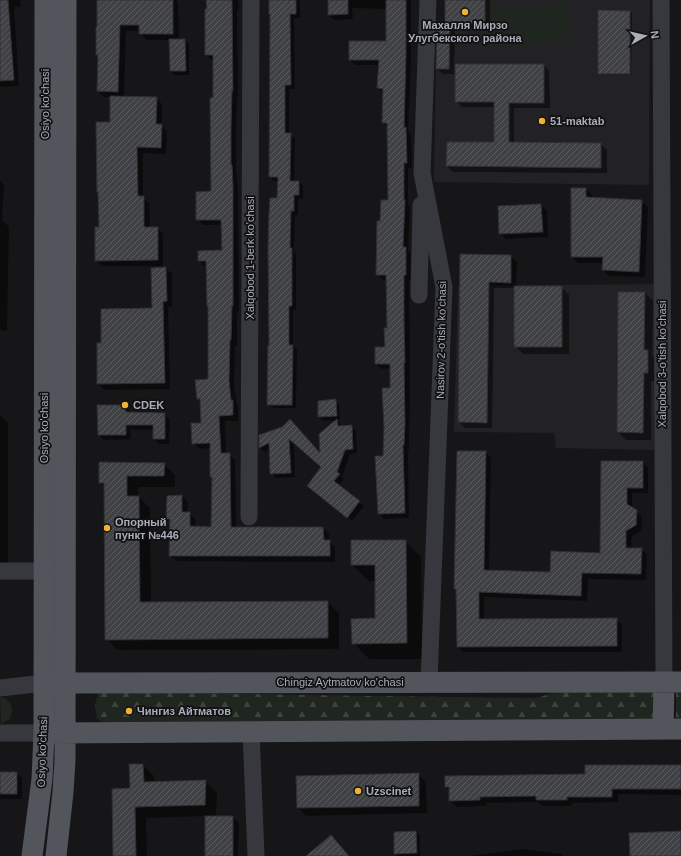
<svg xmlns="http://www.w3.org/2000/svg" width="681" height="856" viewBox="0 0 681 856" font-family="Arial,sans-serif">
	<defs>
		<pattern id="forest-firs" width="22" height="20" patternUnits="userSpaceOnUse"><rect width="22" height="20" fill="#1e261f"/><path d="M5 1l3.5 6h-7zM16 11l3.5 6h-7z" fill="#3c433d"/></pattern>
		<pattern id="building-hatch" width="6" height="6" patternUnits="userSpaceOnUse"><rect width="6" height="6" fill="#404145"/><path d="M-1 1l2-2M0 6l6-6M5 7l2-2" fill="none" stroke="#595a5e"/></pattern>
	</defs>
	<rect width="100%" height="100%" fill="#161618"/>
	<path fill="#222225" d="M485 0H650L649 185 434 182 436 69H449L450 23 485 24Z
		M657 284 654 450 556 448 554 433 454 432 458 286Z"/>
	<path fill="#1e261f" d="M568 5 570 41 492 46 490 9Z
		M0 697C12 699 14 709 10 719L1 724Z"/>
	<path fill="url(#forest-firs)" d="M99 692 536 698 557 692H657L656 719H595L545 725 107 724 97 719 95 704Z
		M676 692H681V718H676Z"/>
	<path fill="#0007" d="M0 0H20L21 6 14 7 19 86 0 87Z
		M98 0H176L178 2 179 40H185L189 44V75H174L171 71 170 40H147L140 34V31H126L124 97 156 98 162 104V126L167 131 166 154 143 153V197L149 203 150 228H157L163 234V266H102L96 260 100 228V194L98 192 110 123 111 97H104L98 91 99 57 97 55Z
		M207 0H238L239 10H237L238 96H237L236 134V171L238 192 239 311H237V346H235L234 386 237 405 238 406V421H225L226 454H229L235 460 236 528H323L329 534V541L335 547V562L176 561 170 556 171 522 167 518 182 496 188 502 187 513H189L195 519V527L212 528 213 478 211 476V448L199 449 193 443 202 424 201 402 198 399 209 380V307L208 306 207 267H205L199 261 223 251 222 225H203L197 219 212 192 214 60H211L206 54 208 10Z
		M270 0H300V18H294L295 89H289V134L295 139 294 182H299L303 186V199H298V215H295L294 251 296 253V310H293V346L297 350 296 408H273L268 404 270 346 279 181H274L270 177 271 16 270 14Z
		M329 0H411V62L408 131 411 134 412 168H408V205L410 206 408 251 411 253 410 280H409L410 368 409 450H408L409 518 384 519 379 514 391 389V368L381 369 376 364 386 348 388 329 387 280H383L377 274 381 222 389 201 388 127 383 123V93L378 88 379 65H355L350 60 387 42V9L352 8 353 19 334 20 329 15Z
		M446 0H490V29L453 28 455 30 454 65H544L549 71 550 108H514V143L601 144 607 150V173L453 172 447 166 495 143V107H462L456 101V74H443L437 69 447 24Z
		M630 12 632 13 631 75H601L599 73Z
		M0 180 4 185 2 220 9 227 7 331 0 330Z
		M586 189 592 195V198L642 201 648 207 645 277 609 276 603 270V263H578L572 257Z
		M541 205 547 211 548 237 506 239 500 233Z
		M461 255 511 256 517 262 516 287H561L569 295V354H523L515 346V288H494L492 428H465L459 422Z
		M166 268 172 274V307H168L170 389 104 390 98 384 102 344 154 309Z
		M645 293 653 301 652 356 656 360V381H651V440H626L618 432Z
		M336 401 339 404 340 420 323 421 319 417V402Z
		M125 406 130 411V413L164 414 170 419 169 444H159L154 439V430L130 429 131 439 104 440 99 435Z
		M0 415 8 423V567H0Z
		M337 420 341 425 342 427 351 426 356 431 357 453 350 454 342 477 344 479 339 485 364 506 352 521 313 490 322 467 294 442 295 477 276 478 271 473V449L265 452 260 448V436L283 427 321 455Z
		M485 452 491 458 489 571 551 573 601 554 602 462H643L648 468V493H632V508L642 517 641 531 632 536 631 549H641L647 555 646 580 588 579 587 601 484 597V620L616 619 622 625V652H463L458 647Z
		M164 464 175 475V487H138V496L150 508 151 603 327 602 339 613V649L118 650 106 639 105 487 100 482Z
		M405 541 421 557 422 659H369L353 643 376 619V581H369L352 565Z
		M143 765 154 776V782L205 781 217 793 216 817H233L239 823 238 856H206V816L146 818 147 856H113L131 789Z
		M681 766V795L618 794V802L572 803V806H543L538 802 486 803V806L457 807 450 801V791L446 787Z
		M0 773H16L22 778V799H0Z
		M418 774 426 782 427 813 306 816 298 808Z
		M416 832 420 836V856H398L395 853Z
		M523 849 561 854 563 856H468Z"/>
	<path fill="url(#building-hatch)" stroke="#303034" d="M0 0H8L14 80 0 81Z
		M97 0H173V34H139V25H120L118 92 97 91 98 55H96V27H97Z
		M206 0H232L233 91H232L231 128V165H232L233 186V306H232L231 340H230L229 380 231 400H233V415L219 416 221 453H230L231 527H323L324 540H330V556H169L170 519H166L167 496 182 495V512H190V526L211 527 212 477H210V443L192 444 191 423H201L200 399H197L195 380 208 379V306H207L206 261H198V251L222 250 221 220H196V192L211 191 210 98H213V55H205V9H207Z
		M269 0H296V14H290L291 85H285V133H291L290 181H299V195H294V211H291L290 248H292V306H289V345H293L292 405H267L268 345H269L268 248 269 213 270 198H277L278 177H269L270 14H269Z
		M328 0H348V14L328 15Z
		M386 0H406V56L404 128 406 127 407 163H404V200H405L403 247H406V275H404V323L405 363H404L405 424 404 445H403L405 513 378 514 375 456H383L384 427 382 388H390V364H375V347H385L384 328H387L386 275H376L377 221H380L381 200H388L387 123H382L383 89 377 88 379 60H349V41H386Z
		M445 0H485V24L445 23Z
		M598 10 630 11V74H598Z
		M437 23H450L449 69H436Z
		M169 39H185L186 71H170Z
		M455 64H544V103H509V142L601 143V168L446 166 447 142H494V102H455Z
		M110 96 157 97 156 124H162L161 148 137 147 138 196H144V227H158V260L95 261V227H99L98 192H97L96 122H110Z
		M571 188H586V197L642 200 639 272 602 270 603 257H571Z
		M541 204 543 232 499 234 498 206Z
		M460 254 511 255V283L489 282 487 423 458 422Z
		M166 267 167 301 163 302 165 383 97 384V343H101V309L152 308 151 268Z
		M514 286H562V347H514Z
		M618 292H645L644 350H648V373H644L643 433 617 432Z
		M336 399 337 416 318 417V401Z
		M97 405H125L126 412 165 413V439H153V425H126V435H98Z
		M290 419 320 453 319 434 337 419 338 426 352 425 353 449 345 450 337 472 340 474 334 481 360 501 347 518 307 486 321 467 289 439 291 473 270 474 269 443 259 448V435L282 427Z
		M457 451H486L484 570 550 572 551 551 600 553 601 461H643V488H627V504L637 510 636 525 626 531V548H642L641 574 582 573 581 596 479 592V619L617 618V646L457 647 456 589H454Z
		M99 462 165 463 164 476H127V496H139L140 602 328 601V638L105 640 104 483H99Z
		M351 540H406L407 643 352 644 351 619 375 618V565H351Z
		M129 764H143L144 782 206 780 205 805 135 807 136 856H113L112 789 130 788Z
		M585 765H681V789H612V797H567V800H536V796L480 797V800L449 801V787H445V776L585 774Z
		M0 772H17V794H0Z
		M419 773V806L297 808 296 776Z
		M205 816H233V856H205Z
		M416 831 417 853 394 854V832Z
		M681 831V856H630L629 833Z
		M331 835 349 856H306Z"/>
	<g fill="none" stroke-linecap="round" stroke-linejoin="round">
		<path stroke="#37383d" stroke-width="17" d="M428 0 422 173 444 287 429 682
			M661 0 664 682
			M419 295 421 205
			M249 517 251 0
			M0 571H44
			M0 688 44 683
			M251 731 256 856
			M0 733H44"/>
		<path stroke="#53555c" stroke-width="21" d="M52 683 681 682
			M663 729 664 682
			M52 733 681 729
			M32 856 42 779 44 733 45 0
			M56 856 63 792 65 760 66 0"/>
	</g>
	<g fill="#f2b134" stroke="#111113" stroke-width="1.5">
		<circle cx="465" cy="12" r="4"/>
		<circle cx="542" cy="121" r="4"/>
		<circle cx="125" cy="405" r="4"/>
		<circle cx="107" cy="528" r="4"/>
		<circle cx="129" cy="711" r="4"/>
		<circle cx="358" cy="791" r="4"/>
	</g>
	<g text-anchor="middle" stroke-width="3.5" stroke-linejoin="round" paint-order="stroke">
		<g font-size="11" font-weight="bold" fill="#a8adb8" stroke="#111113" text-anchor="start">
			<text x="465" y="29" text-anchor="middle">Махалля Мирзо<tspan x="465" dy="13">Улугбекского района</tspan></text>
			<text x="550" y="125">51-maktab</text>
			<text x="133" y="409">CDEK</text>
			<text x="115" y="526">Опорный<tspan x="115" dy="13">пункт №446</tspan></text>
			<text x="137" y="715">Чингиз Айтматов</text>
			<text x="366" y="795">Uzscinet</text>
		</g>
		<g font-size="11" fill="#a8adb8" stroke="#111113">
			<text transform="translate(45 104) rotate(-90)" y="4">Osiyo ko'chasi</text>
			<text transform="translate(250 258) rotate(-90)" y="4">Xalqobod 1-berk ko'chasi</text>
			<text transform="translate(441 340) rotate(-89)" y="4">Nasirov 2-o'tish ko'chasi</text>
			<text transform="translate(662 364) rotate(-90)" y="4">Xalqobod 3-o'tish ko'chasi</text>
			<text transform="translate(44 428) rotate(-90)" y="4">Osiyo ko'chasi</text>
			<text x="340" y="686">Chingiz Aytmatov ko'chasi</text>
			<text transform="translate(42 752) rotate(-88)" y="4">Osiyo ko'chasi</text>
		</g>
	</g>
	<g transform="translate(645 36) rotate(82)" stroke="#111113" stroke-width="3" paint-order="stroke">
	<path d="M0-3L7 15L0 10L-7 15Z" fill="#a8adb8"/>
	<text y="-6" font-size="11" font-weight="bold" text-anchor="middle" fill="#a8adb8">N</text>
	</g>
</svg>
